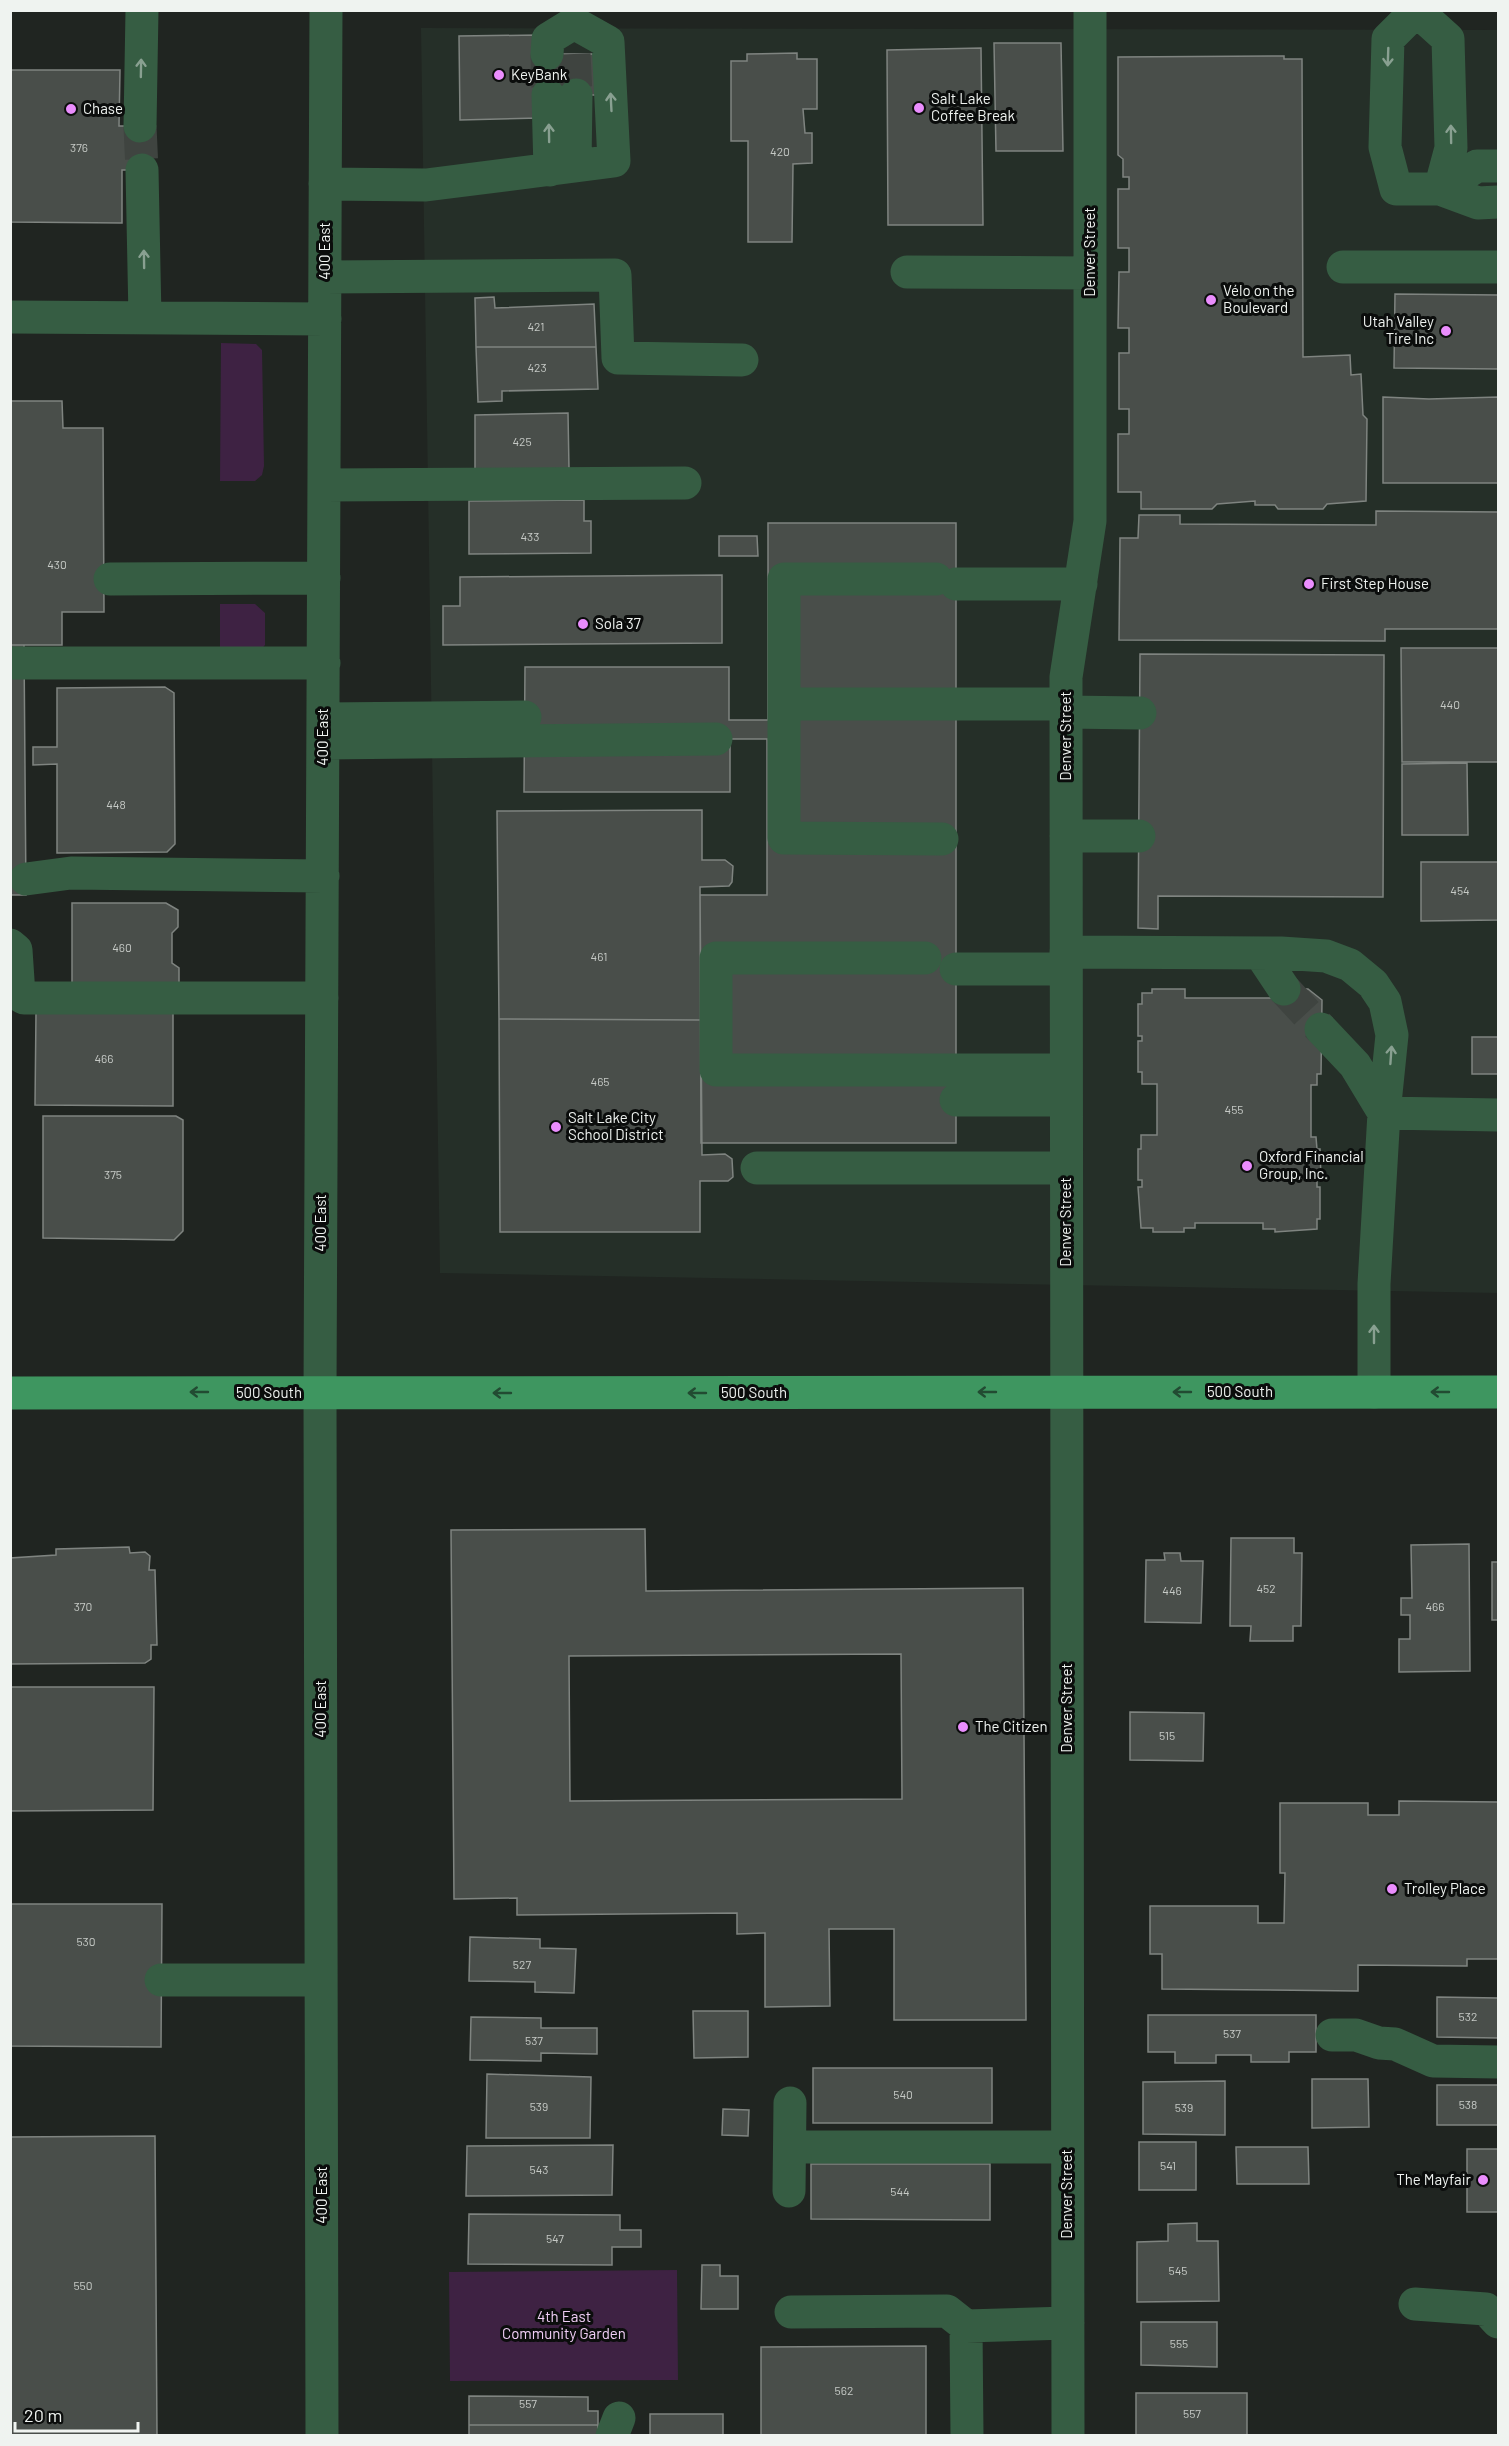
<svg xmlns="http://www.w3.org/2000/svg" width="1509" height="2446" viewBox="0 0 1509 2446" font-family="Barlow,sans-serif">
	<rect width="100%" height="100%" fill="#202521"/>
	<path fill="#252f28" d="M421 28 1498 30V1293L440 1273Z"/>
	<path fill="#3e2243" d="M221 343 256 344 262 350 264 466 262 475 255 481H220Z
		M220 604H255L265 613V645L257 654H220Z
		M677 2270 678 2380 450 2381 449 2272Z"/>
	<path fill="#494e4a" stroke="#7f8480" stroke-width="1.5" fill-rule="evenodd" d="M538 35 539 118 460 120 459 36Z
		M994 43H1061L1063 151H996Z
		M981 48 983 225H888L887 50Z
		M797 53V59H817V109H803L805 133H812V163L793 164 792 242H748V141H731V61H747V54Z
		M539 54H600L601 95H539Z
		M1284 56V59H1302L1303 357 1350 355 1351 375 1361 374 1363 415 1367 419 1366 501 1327 504 1323 509H1278L1275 505H1255V501L1217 504 1212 509H1141V492H1118V434H1129V409H1119V353H1129V328H1118L1119 272H1129V248H1118V189H1129V177H1123V159L1118 155V57Z
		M10 70H120L119 126H148V170H122V223L10 222Z
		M1395 294 1498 295V369L1394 368Z
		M494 297 495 308 594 304 596 347H476L475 298Z
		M476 347H596L598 389 502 391V401L478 402Z
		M1383 397 1429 399 1498 397V483H1383Z
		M10 401H62L63 428H103L104 612H62V645H10Z
		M568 413 569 469 475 470V415Z
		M584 500V521H591V553L469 554V501Z
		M1376 511 1498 512V629H1385V641L1119 640 1120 538H1138L1139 515H1180V524L1376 525Z
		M768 523H956V1143H701L700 895H767V739H730V792H524L525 667H729V720H768Z
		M719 536H757L758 556H719Z
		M722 575V643L443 645V606H460V577Z
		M10 645H24L26 895H10Z
		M1401 648H1498V762H1402Z
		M1140 654 1384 655 1383 897 1158 896V929L1138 928Z
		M165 687 174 693 175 844 167 852 57 853V764L33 765V747H57V688Z
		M1467 763 1468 835H1402V764Z
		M702 810V860H725L733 866 732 882 729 886 700 887 701 1020 499 1019 497 811Z
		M1421 862H1498V920L1421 921Z
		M72 903H166L178 910V927L172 933V963L179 968V984L72 993Z
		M1152 989H1185V998H1271V989H1308L1322 1000 1321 1074H1317V1085H1311V1137H1316L1317 1149H1320L1321 1179H1317V1187H1320V1219H1317V1229L1275 1232V1229H1263V1223H1195V1228H1184V1232H1153V1228H1141L1138 1187H1142V1180H1138V1149H1141V1135H1157V1084H1142V1072H1138V1041H1142V1036H1138V1004H1142V993H1152Z
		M36 1013H173V1106L35 1105Z
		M499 1019 701 1020 702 1155 725 1154 732 1159 733 1177 728 1181H700V1232H500Z
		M1472 1037H1498V1074H1472Z
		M43 1116H176L183 1120V1231L174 1240 43 1238Z
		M645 1529 646 1591 1023 1588 1026 2020H894V1929H829L830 2006 765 2007V1933L737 1934V1913L517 1915V1898L454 1899 451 1530ZM901 1654 902 1799 570 1801 569 1656Z
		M1231 1538H1294V1553H1302L1301 1626H1293V1641H1250L1251 1626H1230Z
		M1469 1544 1470 1671 1399 1672V1639H1410V1615H1401V1598H1412L1411 1545Z
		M129 1547 130 1553 145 1552 150 1556 149 1570H155L157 1645H151V1659L145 1663 10 1664V1558L56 1555V1549Z
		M1164 1553H1180L1181 1561H1203L1201 1623 1145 1622 1146 1560H1165Z
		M1492 1562H1498V1620H1492Z
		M10 1687H154L153 1810 10 1811Z
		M1130 1712 1204 1713 1203 1761 1130 1760Z
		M1399 1801 1498 1802V1959H1467V1966L1358 1965V1991L1162 1989V1954H1150V1906H1258V1923H1284L1285 1873H1280V1803H1368V1815H1399Z
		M10 1904H162L161 2047 10 2046Z
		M470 1937 540 1939V1948L576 1949 574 1993 535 1992V1982L469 1981Z
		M1437 1997 1498 1998V2038L1437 2037Z
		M693 2011H748V2057L694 2058Z
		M1148 2015H1316V2052H1289V2062H1251V2055H1216V2063H1175V2052H1148Z
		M471 2017 541 2018V2028H597V2054L541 2053V2061L470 2060Z
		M813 2068H992V2123H813Z
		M487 2074 591 2077 590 2138H486Z
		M1312 2079H1368L1369 2127 1312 2128Z
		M1225 2081V2135L1143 2134V2082Z
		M1437 2085H1498V2125H1437Z
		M723 2109 749 2110 748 2136 722 2135Z
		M155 2136 157 2436H10V2137Z
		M1139 2142H1196V2190H1139Z
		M613 2145 612 2195 466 2196 467 2146Z
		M1236 2147H1308L1309 2184H1237Z
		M1467 2149H1498V2212H1467Z
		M811 2164H990V2220L811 2219Z
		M469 2214 620 2215V2230H641V2247H612V2265L468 2264Z
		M1197 2223V2241H1218L1219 2301 1137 2302V2242L1168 2241V2224Z
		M702 2265H720V2276H738V2309H701Z
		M1141 2322H1217V2367L1141 2365Z
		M926 2346V2436H761V2347Z
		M1136 2393H1247V2436H1136Z
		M469 2396 588 2397V2411H598V2425H469Z
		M650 2414H723V2436H650Z
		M469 2425H598V2436H469Z"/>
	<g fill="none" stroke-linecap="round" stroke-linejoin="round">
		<path stroke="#3f4440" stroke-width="33" stroke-dasharray="33 16" stroke-linecap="butt" d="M547 54 548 95
			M574 54 576 95
			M140 126 142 170
			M1284 989 1321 1029"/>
		<path stroke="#365d43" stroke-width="33" d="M1417 10 1388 39 1385 147 1396 189H1440L1451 148 1448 39 1417 11
			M547 54 548 39 574 23
			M548 95 550 170
			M140 126 142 10
			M575 165 576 95
			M142 170 145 318
			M325 184 426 185 614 161 608 42 574 23
			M1440 189 1477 166H1498
			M1440 189 1478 203 1498 202
			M1343 267H1498
			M907 272 1090 273
			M325 277 615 275 618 358 742 360
			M10 317 325 319
			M324 485 685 483
			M110 579 324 578
			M956 584H1081
			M10 663H324
			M784 704V579H936
			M1066 712 1140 713
			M324 719 525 717
			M324 743 716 739
			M1066 836H1139
			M942 839 784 838V704H1066
			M26 879 71 873 323 876
			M10 945 16 950 19 995 24 998H322
			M1066 952 1281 953 1326 956 1350 965 1373 984 1385 1002 1392 1035 1384 1113 1374 1284V1392
			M1260 953 1284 989
			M925 958H716V1070H1066
			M956 969H1066
			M1321 1029 1355 1065 1384 1113 1498 1115
			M956 1100H1066
			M757 1168H1066
			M161 1980H321
			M1332 2035H1356L1379 2043 1395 2044 1433 2061 1498 2062
			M790 2147H1067
			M789 2191 790 2103
			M1415 2304 1486 2309 1498 2322
			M791 2312 947 2311 966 2326
			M322 2436 320 1393 326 10
			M612 2436 619 2418
			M967 2436 966 2326 1068 2323
			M1068 2436 1066 704V677L1090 521V10"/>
		<path stroke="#3e9660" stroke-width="33" d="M10 1393 1498 1392"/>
	</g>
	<defs><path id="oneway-shaft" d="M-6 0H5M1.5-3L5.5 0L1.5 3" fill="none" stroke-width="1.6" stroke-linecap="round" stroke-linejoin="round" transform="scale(1.5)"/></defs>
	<g stroke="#89a091">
		<use href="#oneway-shaft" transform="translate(1388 57) rotate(92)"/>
		<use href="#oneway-shaft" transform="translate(141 68) rotate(-89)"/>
		<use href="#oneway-shaft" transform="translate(611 102) rotate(-93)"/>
		<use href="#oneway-shaft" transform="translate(549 133) rotate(-91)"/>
		<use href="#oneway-shaft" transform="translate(1451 134) rotate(-91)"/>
		<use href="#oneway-shaft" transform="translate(144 259) rotate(-91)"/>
		<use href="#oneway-shaft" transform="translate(1391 1055) rotate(-86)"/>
		<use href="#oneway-shaft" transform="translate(1374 1334) rotate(-90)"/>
	</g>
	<g stroke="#224b32">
		<use href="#oneway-shaft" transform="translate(199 1392) rotate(180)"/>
		<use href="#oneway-shaft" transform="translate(987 1392) rotate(180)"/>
		<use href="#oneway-shaft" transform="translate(1182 1392) rotate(180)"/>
		<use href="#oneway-shaft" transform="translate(1440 1392) rotate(180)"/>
		<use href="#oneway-shaft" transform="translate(502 1393) rotate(180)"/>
		<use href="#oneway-shaft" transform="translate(697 1393) rotate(180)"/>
	</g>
	<g fill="#ea8dfd" stroke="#0b0d0c" stroke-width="2">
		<circle cx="499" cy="75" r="6"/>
		<circle cx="919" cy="108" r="6"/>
		<circle cx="71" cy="109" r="6"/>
		<circle cx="1211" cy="300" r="6"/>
		<circle cx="1446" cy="331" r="6"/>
		<circle cx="1309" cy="584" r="6"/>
		<circle cx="583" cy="624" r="6"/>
		<circle cx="556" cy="1127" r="6"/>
		<circle cx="1247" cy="1166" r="6"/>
		<circle cx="963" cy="1727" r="6"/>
		<circle cx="1392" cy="1889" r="6"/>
		<circle cx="1483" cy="2180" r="6"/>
	</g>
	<g text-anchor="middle" stroke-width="6" stroke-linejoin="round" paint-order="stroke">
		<g font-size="12" fill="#c6cac6">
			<text x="79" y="152">376</text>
			<text x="780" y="156">420</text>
			<text x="536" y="331">421</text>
			<text x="537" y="372">423</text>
			<text x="522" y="446">425</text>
			<text x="530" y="541">433</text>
			<text x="57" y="569">430</text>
			<text x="1450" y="709">440</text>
			<text x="116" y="809">448</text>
			<text x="1460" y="895">454</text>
			<text x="122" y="952">460</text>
			<text x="599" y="961">461</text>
			<text x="104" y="1063">466</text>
			<text x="600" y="1086">465</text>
			<text x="1234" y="1114">455</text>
			<text x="113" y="1179">375</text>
			<text x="1266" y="1593">452</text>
			<text x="1172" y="1595">446</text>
			<text x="83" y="1611">370</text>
			<text x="1435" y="1611">466</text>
			<text x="1167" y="1740">515</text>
			<text x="86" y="1946">530</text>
			<text x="522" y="1969">527</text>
			<text x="1468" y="2021">532</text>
			<text x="1232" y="2038">537</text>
			<text x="534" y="2045">537</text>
			<text x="903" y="2099">540</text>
			<text x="1468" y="2109">538</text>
			<text x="539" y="2111">539</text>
			<text x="1184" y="2112">539</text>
			<text x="1168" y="2170">541</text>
			<text x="539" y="2174">543</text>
			<text x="900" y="2196">544</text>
			<text x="555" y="2243">547</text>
			<text x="1178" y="2275">545</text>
			<text x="83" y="2290">550</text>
			<text x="1179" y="2348">555</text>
			<text x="844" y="2395">562</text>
			<text x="528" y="2408">557</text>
			<text x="1192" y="2418">557</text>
		</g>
		<g font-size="15" fill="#eff3f0" stroke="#0b0d0c" text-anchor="start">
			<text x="511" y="80">KeyBank</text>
			<text x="931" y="104">Salt Lake<tspan x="931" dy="17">Coffee Break</tspan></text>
			<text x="83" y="114">Chase</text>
			<text x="1223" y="296">Vélo on the<tspan x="1223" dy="17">Boulevard</tspan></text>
			<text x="1434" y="327" text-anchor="end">Utah Valley<tspan x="1434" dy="17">Tire Inc</tspan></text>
			<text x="1321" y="589">First Step House</text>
			<text x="595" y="629">Sola 37</text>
			<text x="568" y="1123">Salt Lake City<tspan x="568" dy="17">School District</tspan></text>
			<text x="1259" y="1162">Oxford Financial<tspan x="1259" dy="17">Group, Inc.</tspan></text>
			<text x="975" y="1732">The Citizen</text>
			<text x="1404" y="1894">Trolley Place</text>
			<text x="1471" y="2185" text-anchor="end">The Mayfair</text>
		</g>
		<g font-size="15" fill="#eff3f0" stroke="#0b0d0c">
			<text transform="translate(325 251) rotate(-90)" y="5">400 East</text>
			<text transform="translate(1090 252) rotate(-90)" y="5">Denver Street</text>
			<text transform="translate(1066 736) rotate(-90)" y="5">Denver Street</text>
			<text transform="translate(323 737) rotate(-90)" y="5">400 East</text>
			<text transform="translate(1066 1222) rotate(-90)" y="5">Denver Street</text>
			<text transform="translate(321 1223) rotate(-90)" y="5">400 East</text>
			<text x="1240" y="1397">500 South</text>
			<text x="269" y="1398">500 South</text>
			<text x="754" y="1398">500 South</text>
			<text transform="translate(1067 1708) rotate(-90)" y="5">Denver Street</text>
			<text transform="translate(321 1709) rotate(-90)" y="5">400 East</text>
			<text transform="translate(1067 2194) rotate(-90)" y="5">Denver Street</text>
			<text transform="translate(322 2195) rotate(-90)" y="5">400 East</text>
		</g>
		<g font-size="15" fill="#f1cff7" stroke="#0b0d0c">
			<text x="564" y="2322">4th East<tspan x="564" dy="17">Community Garden</tspan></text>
		</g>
	</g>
	<rect width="1509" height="2446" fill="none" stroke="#eff3f0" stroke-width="24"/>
	<path d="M15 2422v9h123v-9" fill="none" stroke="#eff3f0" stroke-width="3"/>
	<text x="24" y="2422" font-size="18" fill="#eff3f0" stroke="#0b0d0c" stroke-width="4.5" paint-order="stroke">20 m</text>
</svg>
